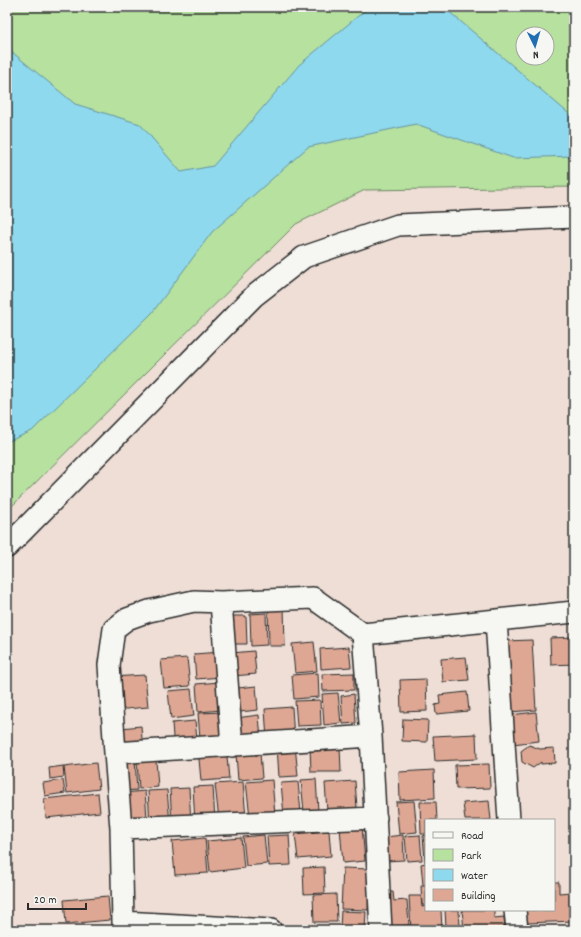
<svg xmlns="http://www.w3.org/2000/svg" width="581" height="937" viewBox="0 0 581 937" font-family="Dekko,sans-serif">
	<rect width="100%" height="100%" fill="#eeded6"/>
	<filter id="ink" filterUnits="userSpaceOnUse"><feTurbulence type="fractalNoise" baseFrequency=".025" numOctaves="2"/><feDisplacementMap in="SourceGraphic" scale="8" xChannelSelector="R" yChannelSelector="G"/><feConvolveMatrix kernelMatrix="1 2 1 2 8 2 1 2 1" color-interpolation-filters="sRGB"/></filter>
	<g filter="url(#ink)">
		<path fill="#b6e19f" stroke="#708665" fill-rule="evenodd" d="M7 7H574V187L365 190 296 224 7 511ZM523 34H547V58H523Z"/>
		<path fill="#8ed9ee" stroke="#6693a0" d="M369 7H442L446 9 574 118V156L513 158 416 124 308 147 212 232 152 313 32 431 7 442V48L75 104 140 124 181 172 213 166 299 65Z"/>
		<path fill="#dda793" stroke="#2b2b2b" d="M268 606H284L285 646H269Z
			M266 613 267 645 251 646 250 614Z
			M231 616H246L247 644H231Z
			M574 637V664L551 665 550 638Z
			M532 640 536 710 509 712 505 641Z
			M314 642 317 671 295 673 292 644Z
			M349 647 351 667 321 669 320 649Z
			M254 651 256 674 233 676 231 653Z
			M221 652 222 677 196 679 194 654Z
			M466 657 469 680 443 682 441 659Z
			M187 658 190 686 164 688 161 660Z
			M318 673 319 697 294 699 292 675Z
			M354 673V690L323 691 322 674Z
			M145 675 148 707 115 710 112 677Z
			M426 679 427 711 401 712 400 680Z
			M220 682 222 710 198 712 196 684Z
			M256 686 258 710 240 712 238 688Z
			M191 689 194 716 171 719 168 691Z
			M467 692 469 711 436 714 435 705 440 704 439 695Z
			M338 693 341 723 324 725 322 694Z
			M354 694 356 723 343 724 341 696Z
			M320 700 321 725 297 726 295 701Z
			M292 707 294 739 267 740 265 709Z
			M225 712 227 738 200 739 198 713Z
			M536 712 539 741 512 744 510 715Z
			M259 715 261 740 238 742 236 718Z
			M403 719 428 720 427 742 402 741Z
			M195 721 198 748 174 751 172 723Z
			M141 726 143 751 124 753 121 728Z
			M476 734 477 759 435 761 433 736Z
			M295 745 298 776 279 777 277 746Z
			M529 745 540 749 554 748 555 763 541 764V762L533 768 522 762 521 751Z
			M226 746 229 779 201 781 198 748Z
			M340 746 341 772H311L310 747Z
			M260 753 262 778 238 780 236 754Z
			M135 760 137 790 121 791 118 762Z
			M156 760 158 787 139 789 137 762Z
			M96 763 99 789 67 793 64 767Z
			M489 764 490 788 456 789 455 765Z
			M63 766 64 777 50 779 49 768Z
			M434 770 435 798 400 800 399 772Z
			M316 779 318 811 304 812 301 780Z
			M63 780 65 793 45 796 43 783Z
			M272 780 275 815 250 817 246 782Z
			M355 781 357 808 327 811 325 783Z
			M243 782 246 818 219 820 215 784Z
			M298 782 301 813 284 815 281 783Z
			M213 786 215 822 195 823 193 787Z
			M189 788 191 823 172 824 170 789Z
			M167 790 170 823 150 825 148 791Z
			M145 791 147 818 125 820 123 793Z
			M98 793 100 812 46 818 44 799Z
			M414 801 417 832 399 834 396 802Z
			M489 801 491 820H465L463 803Z
			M420 802H436L437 820H426V834H421Z
			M362 826 365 861 343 863 340 828Z
			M329 831 331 856 298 859 295 834Z
			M264 835 267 864 246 866 243 837Z
			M289 835 291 865 269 866 267 836Z
			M403 835 404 860 386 861 385 837Z
			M420 835 422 860 407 861 405 836Z
			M426 835V862H425L423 836Z
			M205 838 208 873 175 875 172 841Z
			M241 838 244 868 210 872 207 841Z
			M426 863V885H423L421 864Z
			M324 867 325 893 304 894 303 868Z
			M343 868 370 869 368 910 341 909Z
			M554 882H559V893L571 892 573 921 527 923 526 910H554Z
			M421 886H426V905H422Z
			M383 892H393L394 901 407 900 409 925 386 927Z
			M336 894 337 922H314L313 895Z
			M108 896 110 920 66 924 64 900Z
			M409 896H421L422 907 426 906V910H441L442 929 411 930Z
			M445 910H459L460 926 446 927Z
			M462 910H494V918L504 917 505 928 464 930Z
			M341 911 366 912 365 929 340 928Z"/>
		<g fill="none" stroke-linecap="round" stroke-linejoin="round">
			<defs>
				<path id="minor" d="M7 547 254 296 304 257 398 225 574 217
					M221 602 232 746
					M496 620 509 820
					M115 753 371 736
					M121 828 376 818
					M515 910 517 930
					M123 922 121 828 115 753 109 665 114 629 127 619 149 611 194 601 221 602 313 598 363 634
					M124 930 123 922 271 930
					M381 930 371 736 363 634 574 612"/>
			</defs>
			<use href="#minor" stroke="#2b2b2b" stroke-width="24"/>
			<use href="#minor" stroke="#f6f6f2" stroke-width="21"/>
		</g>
	</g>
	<rect width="581" height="937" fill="none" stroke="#f6f6f2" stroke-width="24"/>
	<rect x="12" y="12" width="557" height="913" fill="none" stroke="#2b2b2b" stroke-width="1.5" filter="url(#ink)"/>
	<rect x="425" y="819" width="130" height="92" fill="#f6f6f2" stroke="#a5a5a2"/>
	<rect x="433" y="832" width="20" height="6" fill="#f6f6f2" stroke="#a5a5a2"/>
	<text x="461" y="839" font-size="12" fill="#2b2b2b">Road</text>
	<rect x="433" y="849" width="20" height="12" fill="#b6e19f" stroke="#a5a5a2"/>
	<text x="461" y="859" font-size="12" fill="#2b2b2b">Park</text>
	<rect x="433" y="869" width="20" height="12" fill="#8ed9ee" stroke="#a5a5a2"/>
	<text x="461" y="879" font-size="12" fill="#2b2b2b">Water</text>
	<rect x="433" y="889" width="20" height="12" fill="#dda793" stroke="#a5a5a2"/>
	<text x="461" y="899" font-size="12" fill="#2b2b2b">Building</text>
	<g transform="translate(535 46) rotate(175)"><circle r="19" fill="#f6f6f2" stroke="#a5a5a2"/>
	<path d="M0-3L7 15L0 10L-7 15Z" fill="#1f6fb2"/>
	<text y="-6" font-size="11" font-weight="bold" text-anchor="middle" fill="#2b2b2b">N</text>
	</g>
	<path d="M28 903v6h58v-6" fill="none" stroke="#2b2b2b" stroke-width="2"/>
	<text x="34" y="903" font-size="12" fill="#2b2b2b" stroke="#f6f6f2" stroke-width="3" paint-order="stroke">20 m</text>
</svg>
